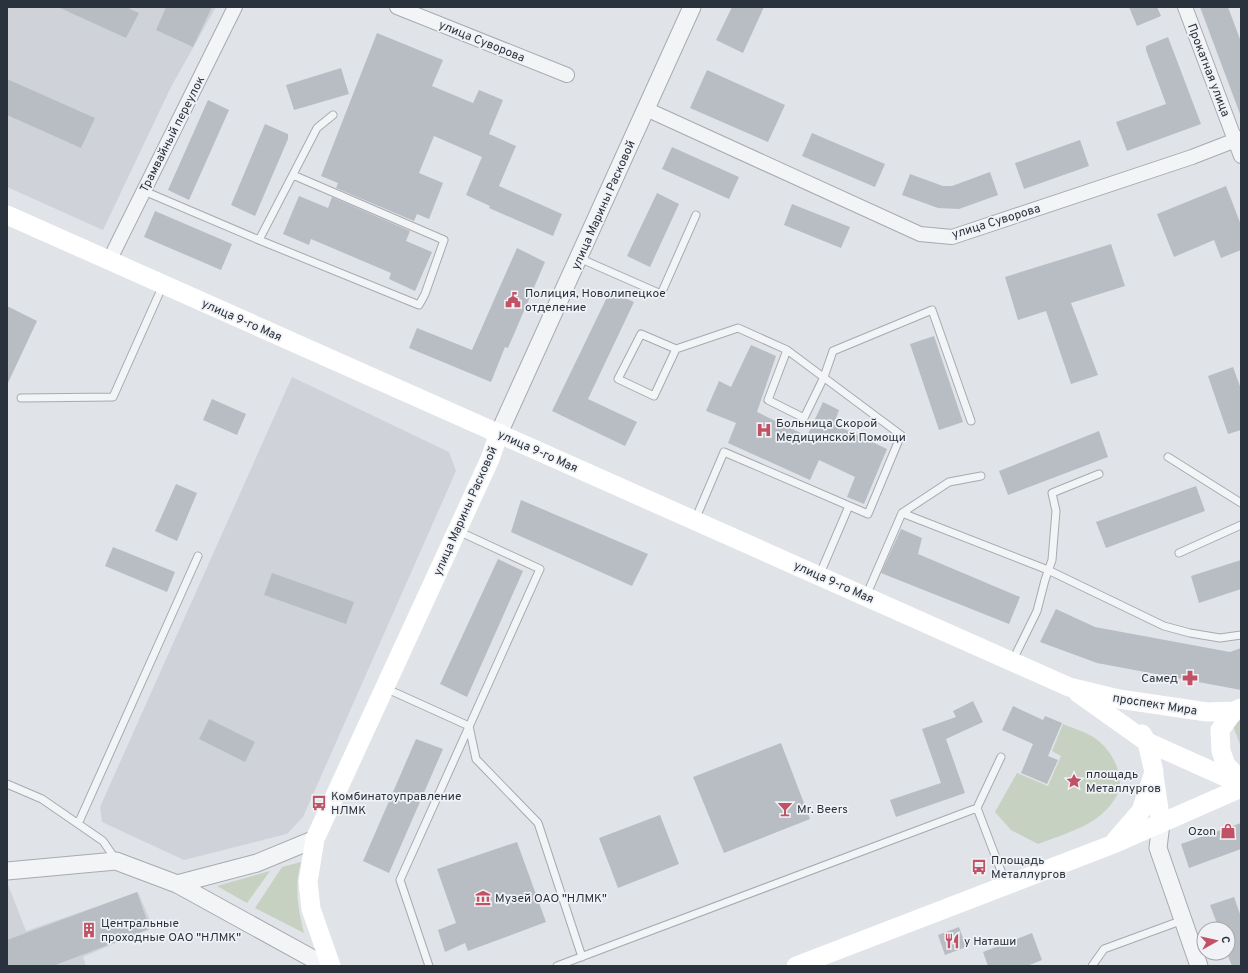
<svg xmlns="http://www.w3.org/2000/svg" width="1248" height="973" viewBox="0 0 1248 973" font-family="Overpass,sans-serif">
	<rect width="100%" height="100%" fill="#e0e3e8"/>
	<path fill="#cfd3d9" d="M7 7H216L171 87 103 230 7 187Z
		M292 377 449 452 456 471 303 817 287 834 184 860 102 822 100 807Z
		M7 882 26 931 138 892 153 927 83 957 86 966H7Z"/>
	<path fill="#c6d1c2" d="M1241 720V747L1232 723Z
		M1063 724C1074 729 1087 732 1096 739 1112 750 1126 777 1117 795 1112 805 1103 814 1094 820 1077 831 1056 837 1038 844L1011 830 995 812 1017 773 1048 786 1061 756 1052 751Z
		M301 862C294 886 298 909 304 933L255 908 282 867Z
		M270 871 247 903 217 886Z"/>
	<path fill="#b8bdc4" d="M58 7H126L139 13 126 38Z
		M166 7H212L193 47 156 30Z
		M732 7H764L743 53 716 40Z
		M1129 7H1157L1161 16 1137 26Z
		M1200 7H1228L1241 42V113L1240 114Z
		M377 33 443 60 432 86 473 103 479 90 503 100 489 134 516 146 499 186 562 214 553 236 489 208 490 206 466 195 482 157 434 136 419 173 443 183 429 219 417 214 414 221 336 188 338 183 321 176Z
		M1168 37 1201 124 1127 151 1116 122 1166 104 1146 50V46Z
		M341 68 349 94 294 110 286 85Z
		M707 70 785 105 768 142 690 108Z
		M7 79 95 118 81 148 7 115Z
		M208 100 229 110 189 200 168 190Z
		M265 124 288 134V139L255 216 231 205Z
		M812 133 885 164 875 187 802 156Z
		M1080 140 1089 166 1024 189 1015 163Z
		M672 147 739 177 729 199 662 169Z
		M990 172 998 195 959 209 938 208 902 195 910 174 943 186H952Z
		M1226 186 1241 225V250L1221 258 1214 240 1174 257 1157 214Z
		M657 193 679 204 650 267 627 256Z
		M299 196 328 208 332 197 410 231 406 241 432 252 415 291 389 279 391 273 311 239 309 245 283 234Z
		M792 204 850 227 841 248 784 225Z
		M155 211 232 244 221 270 144 237Z
		M1111 244 1125 286 1071 303 1098 375 1071 384 1046 311 1018 320 1005 277Z
		M517 248 545 262 508 348 505 347 491 382 409 348 417 328 472 350Z
		M610 291 634 302 588 399 637 422 625 446 552 411Z
		M7 306 37 321 7 385Z
		M934 336 963 422 939 430 910 344Z
		M751 345 776 356 757 412 807 436 823 402 839 410 834 424 887 449 864 504 847 497 855 477 819 460 810 480 728 443 736 423 706 411 719 381 731 387Z
		M1233 367 1241 389V430L1228 434 1208 376Z
		M212 399 246 414 237 435 203 420Z
		M1099 431 1108 457 1008 495 999 471Z
		M176 484 197 493 177 541 155 531Z
		M1196 486 1205 511 1106 548 1096 522Z
		M521 500 648 554 632 586 511 532Z
		M901 529 922 538 918 554 1020 597 1009 624 881 573Z
		M113 547 175 572 167 592 105 566Z
		M498 559 523 571 467 697 440 684Z
		M1241 560V589L1199 603 1191 576Z
		M272 573 354 602 346 624 264 595Z
		M1056 609 1095 627 1230 652 1241 648V690L1097 663 1040 642Z
		M973 701 983 722 946 739 965 793 896 817 890 800 941 783 922 729 956 717 953 711Z
		M1013 706 1043 720 1045 716 1062 723 1048 756 1058 760 1047 784 1021 773 1033 744 1002 730Z
		M209 719 255 742 245 762 199 739Z
		M416 739 443 749 389 873 363 861Z
		M781 743 810 819 724 853 693 777Z
		M660 815 679 864 618 888 599 838Z
		M1241 823V849L1189 868 1181 844Z
		M517 842 546 922 468 951 465 943 445 952 438 930 456 923 437 869Z
		M137 892 150 929 53 966H7V940Z
		M1234 897 1241 917V966H1232L1228 956V929H1219L1210 905Z
		M959 927 966 947 945 955 938 935Z
		M1032 933 1042 960 1027 966H988L983 952Z"/>
	<g fill="none" stroke-linecap="round" stroke-linejoin="round">
		<defs>
			<path id="service" d="M144 191 259 240 317 128 333 115
				M259 240 419 305 425 294 444 240 293 175
				M579 258 661 294 696 215
				M676 349 654 396 618 379 641 334 676 349 738 328 787 350 901 435 868 514 724 452 695 520
				M787 350 768 400 804 418 824 377 833 351 932 310 971 421
				M21 398 113 397 163 285
				M1168 457 1241 503
				M902 513 949 482 981 476
				M1179 553 1241 525
				M819 576 849 506
				M866 596 902 513 1048 570 1164 626 1190 633 1220 638 1241 635
				M1012 662 1037 611 1045 580 1052 560 1056 511 1052 493 1099 474
				M385 688 469 726 476 759 538 823 582 957
				M1001 757 977 808 1006 884
				M7 784 42 799 103 841 116 860
				M78 824 198 556
				M429 966 400 880 540 569 458 531
				M557 966 977 808
				M1092 966 1104 949 1183 920"/>
			<path id="minor" d="M397 7 567 75
				M1185 7 1241 156
				M646 109 920 234 952 237 1192 157 1241 138
				M109 261 235 7"/>
			<path id="tertiary" d="M499 433 692 7
				M1161 823 1158 848 1199 966
				M7 871 116 861 177 884 326 966
				M177 884 257 863 315 839"/>
		</defs>
		<use href="#service" stroke="#a6aab2" stroke-width="9"/>
		<use href="#minor" stroke="#a6aab2" stroke-width="16"/>
		<use href="#tertiary" stroke="#a6aab2" stroke-width="19"/>
		<use href="#service" stroke="#f3f4f6" stroke-width="7"/>
		<use href="#minor" stroke="#f3f4f6" stroke-width="14"/>
		<use href="#tertiary" stroke="#f3f4f6" stroke-width="17"/>
		<path stroke="#fff" stroke-width="19" d="M7 215 1069 687 1119 699 1207 712 1234 711 1241 708
			M1078 693 1147 742 1241 784
			M1234 711 1220 730 1221 751 1226 765 1241 780
			M1154 775 1161 823
			M1115 841 1141 811 1154 772 1147 742 1142 734
			M331 966 311 909 308 882 315 839 490 459 499 433
			M796 966 1111 845 1241 788"/>
	</g>
	<defs>
		<symbol id="civic-bare" viewBox="-9 -9 18 18"><path d="M-.6-6.5H3V-4.5H.6V-3L4-1V1h2V6H-6V1h2V-1L-.6-3ZM-1.2 2.5V6h2.4V2.5Z" fill="#c15165" stroke="#f0f2f5" stroke-width="2.5" paint-order="stroke"/></symbol>
		<symbol id="hospital-bare" viewBox="-9 -9 18 18"><path d="M-5-5h3v3.5h4V-5h3V5h-3V1.5h-4V5h-3Z" fill="#c15165" stroke="#f0f2f5" stroke-width="2.5" paint-order="stroke"/></symbol>
		<symbol id="pharmacy-bare" viewBox="-9 -9 18 18"><path d="M-2-6h4v4h4v4h-4v4h-4v-4h-4v-4h4Z" fill="#c15165" stroke="#f0f2f5" stroke-width="2.5" paint-order="stroke"/></symbol>
		<symbol id="sight-bare" viewBox="-9 -9 18 18"><path d="M0-6L1.8-2.2L6-1.7L2.9 1.2L3.7 5.4L0 3.3L-3.7 5.4L-2.9 1.2L-6-1.7L-1.8-2.2Z" fill="#c15165" stroke="#f0f2f5" stroke-width="2.5" paint-order="stroke"/></symbol>
		<symbol id="bus-bare" viewBox="-9 -9 18 18"><path d="M-5-6H5V4H4V6H2V4H-2V6H-4V4H-5ZM-3.5-4V0h7V-4ZM-3.5 1.2v1.5H-2V1.2ZM2 1.2v1.5H3.5V1.2Z" fill="#c15165" stroke="#f0f2f5" stroke-width="2.5" paint-order="stroke"/></symbol>
		<symbol id="bar-bare" viewBox="-9 -9 18 18"><path d="M-6-5H6L.8 .8V4.5H3.5V6h-7V4.5H-.8V.8Z" fill="#c15165" stroke="#f0f2f5" stroke-width="2.5" paint-order="stroke"/></symbol>
		<symbol id="shop-bare" viewBox="-9 -9 18 18"><path d="M-5-2.5h2.3a2.7 3.5 0 0 1 5.4 0H5L5.5 6h-11ZM-1.5-2.5h3a1.5 2.3 0 0 0-3 0Z" fill="#c15165" stroke="#f0f2f5" stroke-width="2.5" paint-order="stroke"/></symbol>
		<symbol id="museum-bare" viewBox="-9 -9 18 18"><path d="M0-6L6-3V-2H-6V-3ZM-5-1h2V3h-2ZM-1-1h2V3h-2ZM3-1h2V3H3ZM-6 4H6V6H-6Z" fill="#c15165" stroke="#f0f2f5" stroke-width="2.5" paint-order="stroke"/></symbol>
		<symbol id="building-bare" viewBox="-9 -9 18 18"><path d="M-4-6H4V6H1V3H-1V6H-4ZM-2.5-4.3h1.7v1.8h-1.7ZM.8-4.3h1.7v1.8H.8ZM-2.5-1h1.7V.8h-1.7ZM.8-1h1.7V.8H.8Z" fill="#c15165" stroke="#f0f2f5" stroke-width="2.5" paint-order="stroke"/></symbol>
		<symbol id="restaurant-bare" viewBox="-9 -9 18 18"><path d="M-5-6h1v4h1v-4h1v4h1v-4h1v5L-1.5 .5V6h-2V.5L-5-1ZM5-6V6H3V1.5H1.5Q1.5-4 5-6Z" fill="#c15165" stroke="#f0f2f5" stroke-width="2.5" paint-order="stroke"/></symbol>
	</defs>
	<g fill-rule="evenodd">
		<use href="#civic-bare" x="502" y="289" width="22" height="22"/>
		<use href="#hospital-bare" x="753" y="419" width="22" height="22"/>
		<use href="#pharmacy-bare" x="1179" y="667" width="22" height="22"/>
		<use href="#sight-bare" x="1063" y="770" width="22" height="22"/>
		<use href="#bus-bare" x="308" y="792" width="22" height="22"/>
		<use href="#bar-bare" x="774" y="798" width="22" height="22"/>
		<use href="#shop-bare" x="1217" y="820" width="22" height="22"/>
		<use href="#bus-bare" x="968" y="856" width="22" height="22"/>
		<use href="#museum-bare" x="472" y="887" width="22" height="22"/>
		<use href="#building-bare" x="78" y="919" width="22" height="22"/>
		<use href="#restaurant-bare" x="941" y="930" width="22" height="22"/>
	</g>
	<g text-anchor="middle" stroke-width="3.5" stroke-linejoin="round" paint-order="stroke">
		<g font-size="12" fill="#2a323e" stroke="#f0f2f5">
			<text transform="translate(482 41) rotate(22)" y="4">улица Суворова</text>
			<text transform="translate(1209 70) rotate(69)" y="4">Прокатная улица</text>
			<text transform="translate(172 134) rotate(-63)" y="4">Трамвайный переулок</text>
			<text transform="translate(603 205) rotate(-66)" y="4">улица Марины Расковой</text>
			<text transform="translate(996 221) rotate(-17)" y="4">улица Суворова</text>
			<text transform="translate(242 320) rotate(24)" y="4">улица 9-го Мая</text>
			<text transform="translate(538 451) rotate(24)" y="4">улица 9-го Мая</text>
			<text transform="translate(465 511) rotate(-66)" y="4">улица Марины Расковой</text>
			<text transform="translate(834 582) rotate(24)" y="4">улица 9-го Мая</text>
			<text transform="translate(1155 704) rotate(9)" y="4">проспект Мира</text>
		</g>
		<g font-size="12" fill="#2a323e" stroke="#f0f2f5" text-anchor="start">
			<text x="525" y="297">Полиция, Новолипецкое<tspan x="525" dy="14">отделение</tspan></text>
			<text x="776" y="427">Больница Скорой<tspan x="776" dy="14">Медицинской Помощи</tspan></text>
			<text x="1178" y="682" text-anchor="end">Самед</text>
			<text x="1086" y="778">площадь<tspan x="1086" dy="14">Металлургов</tspan></text>
			<text x="331" y="800">Комбинатоуправление<tspan x="331" dy="14">НЛМК</tspan></text>
			<text x="797" y="813">Mr. Beers</text>
			<text x="1216" y="835" text-anchor="end">Ozon</text>
			<text x="991" y="864">Площадь<tspan x="991" dy="14">Металлургов</tspan></text>
			<text x="495" y="902">Музей ОАО "НЛМК"</text>
			<text x="101" y="927">Центральные<tspan x="101" dy="14">проходные ОАО "НЛМК"</tspan></text>
			<text x="964" y="945">у Наташи</text>
		</g>
	</g>
	<rect width="1248" height="973" fill="none" stroke="#2a323e" stroke-width="16"/>
	<g transform="translate(1216 941) rotate(82)"><circle r="19" fill="#f0f2f5" stroke="#a1a5ac"/>
	<path d="M0-3L7 15L0 10L-7 15Z" fill="#c15165"/>
	<text y="-6" font-size="11" font-weight="bold" text-anchor="middle" fill="#2a323e">С</text>
	</g>
</svg>
